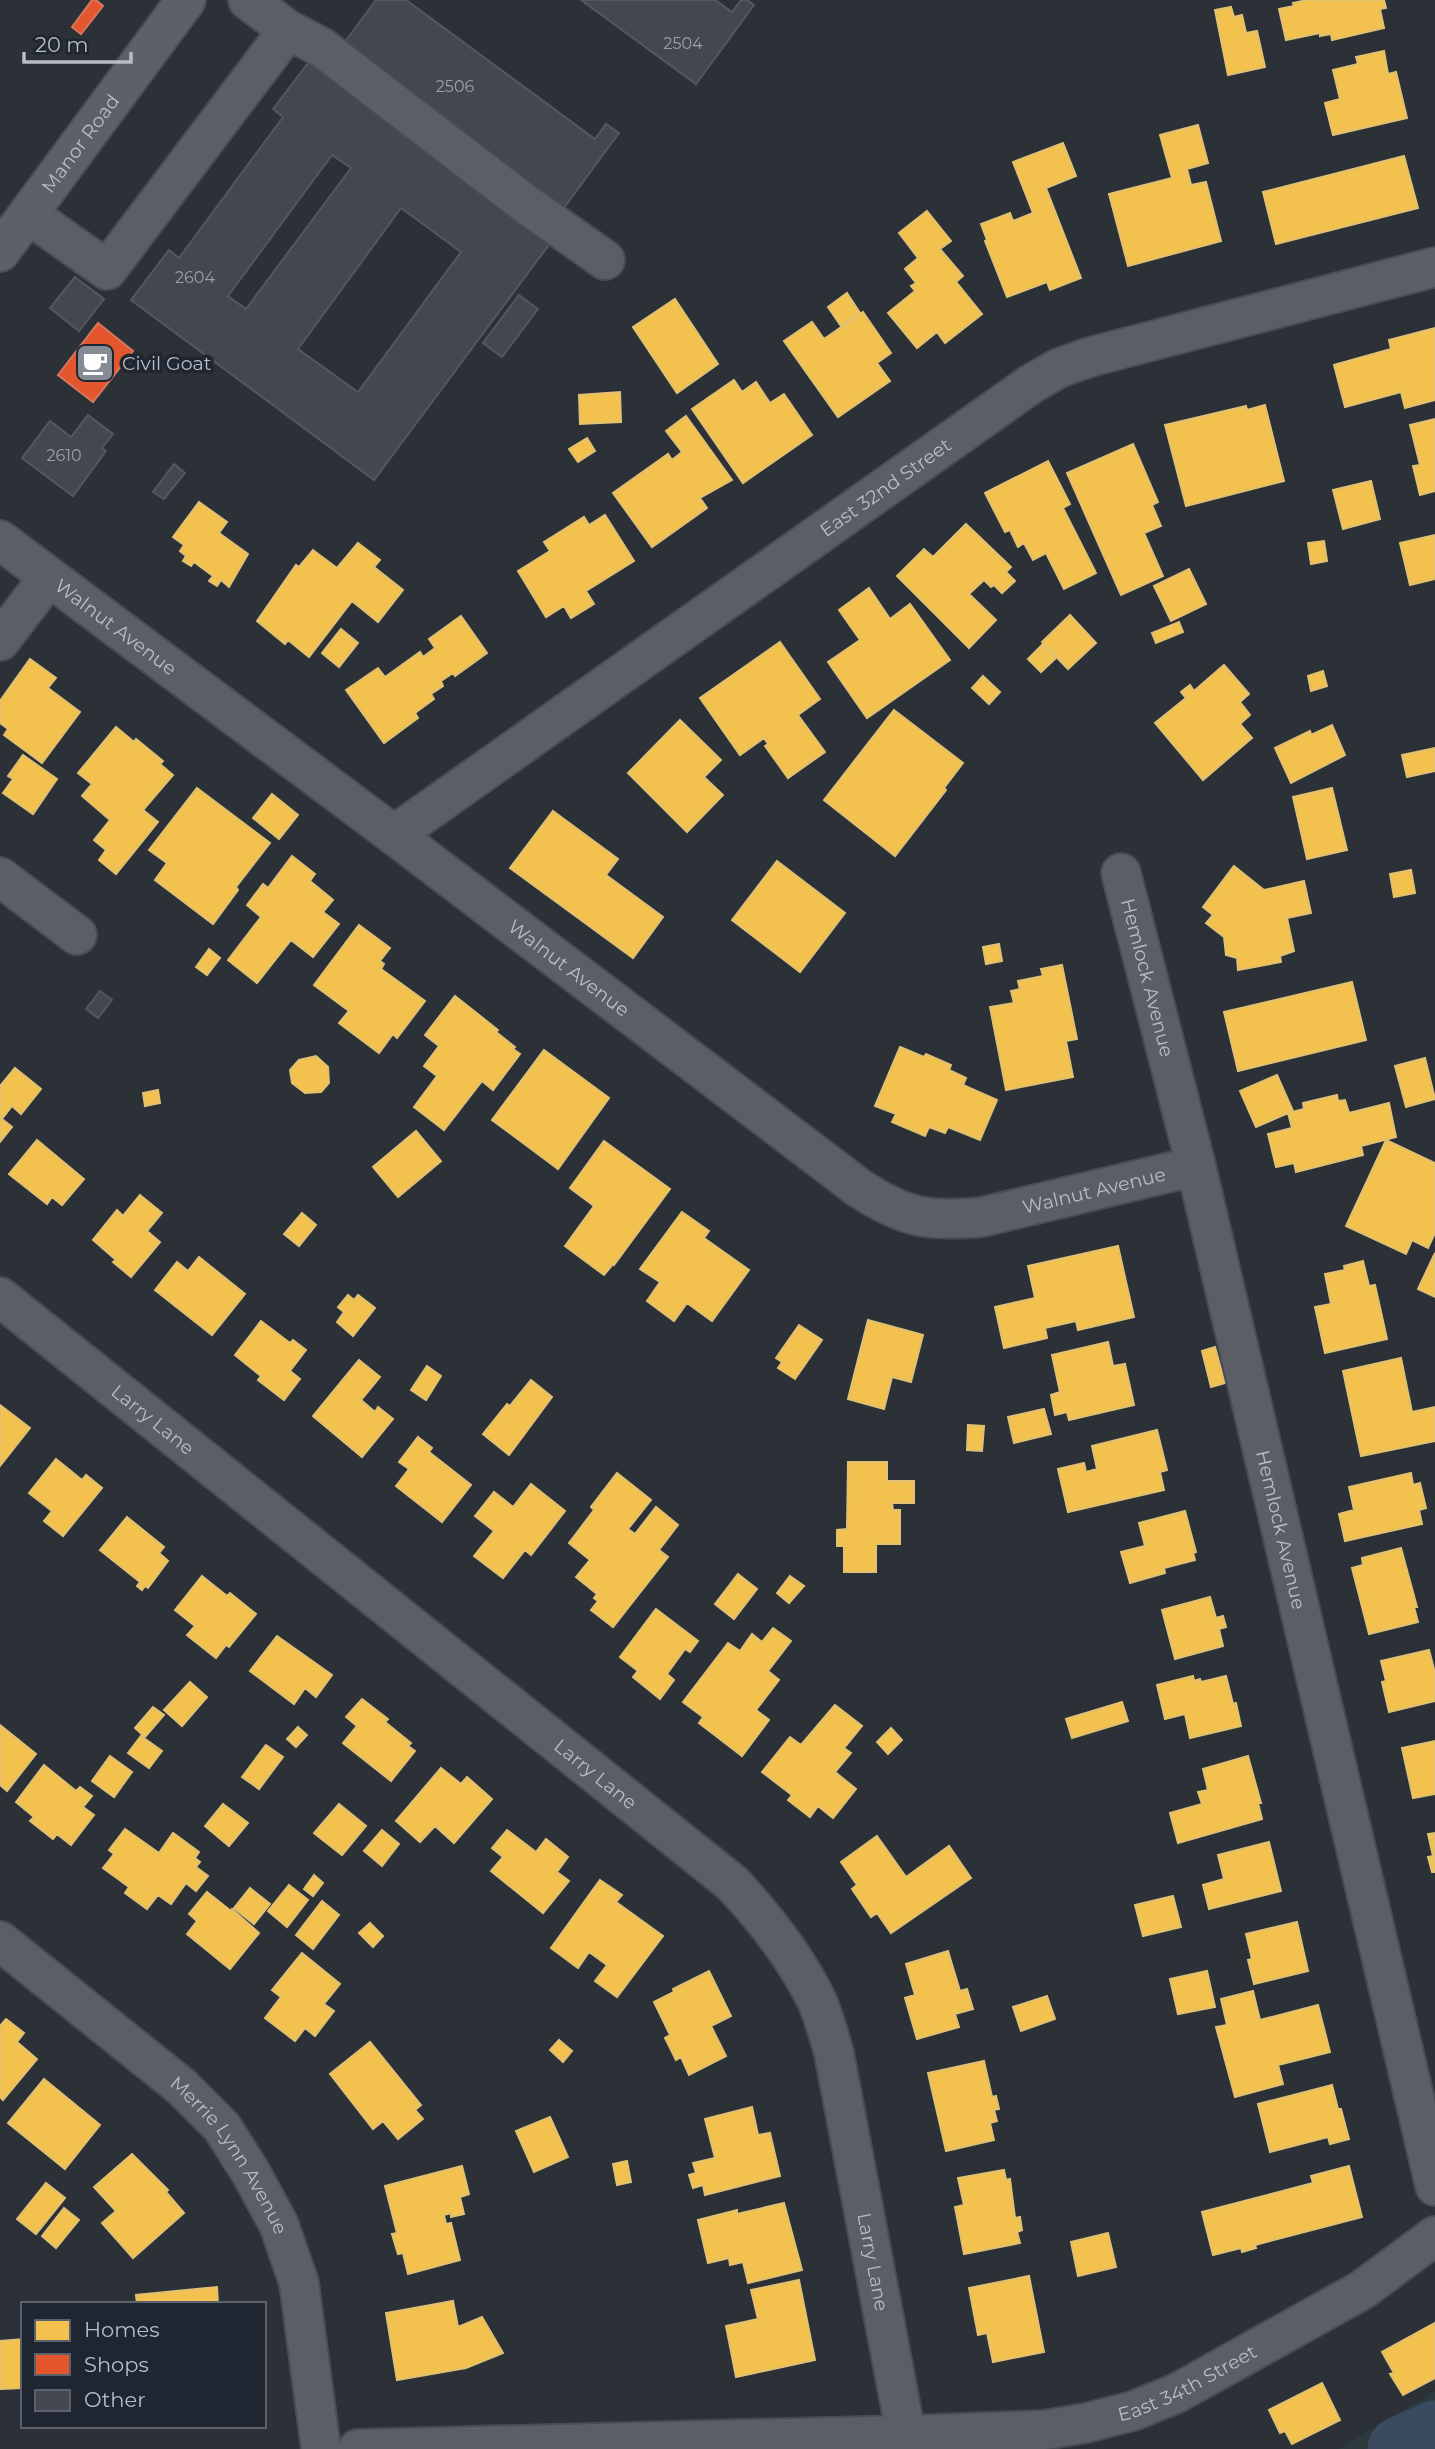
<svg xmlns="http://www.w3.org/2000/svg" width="1435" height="2449" viewBox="0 0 1435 2449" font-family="Montserrat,sans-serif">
	<rect width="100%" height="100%" fill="#2c3037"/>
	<path fill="#2a3a3d" d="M1435 2391V2449H1338Z"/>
	<path fill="#f2c14e" stroke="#e0c072" stroke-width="2" d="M1307 0H1384L1386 8 1380 9 1384 28 1332 40 1331 34 1320 36V33L1286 40 1279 9 1294 6 1293 3Z
		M1231 7 1234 17 1242 15 1246 33 1257 31 1265 67 1228 75 1215 10Z
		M1384 51 1388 74 1396 72 1407 118 1333 135 1325 103 1340 99 1333 70 1358 64 1356 57Z
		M1198 125 1208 163 1187 169 1191 185 1206 182 1221 241 1128 266 1109 194 1172 178 1160 135Z
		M1063 143 1076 176 1046 188 1081 278 1050 290 1047 282 1007 297 985 241 987 240 981 224 1010 213 1013 221 1033 213 1013 162Z
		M1404 156 1418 208 1276 244 1263 192Z
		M927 211 951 241 940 249 963 276 956 282 982 314 945 343 937 332 917 348 888 313 915 291 911 286 916 283 905 269 918 258 899 233Z
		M847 293 860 313 841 326 828 307Z
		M675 299 718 364 677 393 633 327Z
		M863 312 891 353 877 363 890 381 838 417 784 341 812 322 824 339Z
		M1435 328V400L1405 408 1401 392 1345 407 1334 365 1391 349 1389 340Z
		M734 380 742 392 756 382 770 403 784 394 812 435 743 483 692 409Z
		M620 392 621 422 580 424 579 395Z
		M1265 405 1284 481 1186 506 1165 425 1246 406 1247 410Z
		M686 416 732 480 700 498 707 508 652 547 613 493 668 454 672 460 682 452 666 431Z
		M1435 419V491L1420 495 1413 466 1420 465 1410 425Z
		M587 438 595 451 578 462 569 449Z
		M1133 444 1158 502 1152 505 1161 526 1144 533 1163 576 1121 595 1067 473Z
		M1048 461 1070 504 1063 508 1096 573 1064 589 1046 553 1033 560 1024 543 1018 547 1010 530 1005 532 985 493Z
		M1371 481 1380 519 1343 529 1333 490Z
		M199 502 227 522 219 533 248 554 229 587 221 580 217 586 209 581 213 576 194 562 191 566 183 561 186 556 180 551 184 545 173 537Z
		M605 515 634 561 586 591 594 604 571 618 564 606 546 617 518 571 550 551 544 542 584 517 589 525Z
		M966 524 1011 567 1006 572 1015 581 1002 593 994 585 991 587 984 580 969 594 996 620 969 648 897 576 924 549 933 557Z
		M1435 535V579L1410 585 1400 543Z
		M1324 541 1327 561 1311 564 1308 543Z
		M358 543 380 560 374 567 403 590 378 622 352 601 309 657 288 640 285 644 257 621 296 565 299 567 313 550 337 568Z
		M1189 569 1206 604 1171 621 1154 586Z
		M869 588 890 619 910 604 950 660 867 718 828 662 860 640 839 610Z
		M1070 615 1096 643 1068 669 1042 642Z
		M461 616 487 653 455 676 453 673 441 681 443 686 431 694 434 699 415 713 418 718 384 743 346 690 378 668 385 677 420 652 423 657 435 648 429 639Z
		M1179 622 1183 632 1156 643 1152 633Z
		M341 629 358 643 339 667 322 653Z
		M780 642 820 699 798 715 825 752 788 778 765 746 768 744 764 738 740 755 700 698Z
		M1043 644 1056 658 1041 672 1028 659Z
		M30 659 56 678 48 688 80 712 42 763 4 735 8 729 0 723V701Z
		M1224 665 1249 694 1240 702 1250 715 1240 724 1252 738 1203 780 1155 723 1186 698 1181 692 1190 685 1194 691Z
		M1323 671 1327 686 1311 691 1308 676Z
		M983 676 1000 692 989 704 972 688Z
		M894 710 963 763 944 788 946 790 895 856 824 800Z
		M680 720 721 760 704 777 723 795 687 832 628 773Z
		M1332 725 1345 755 1291 783 1275 748 1310 731 1311 735Z
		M116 727 134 742 136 739 163 761 160 764 173 775 143 810 158 822 116 874 99 860 106 850 94 840 110 820 82 796 92 784 78 773Z
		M1435 748V771L1407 777 1402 755Z
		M23 755 57 779 33 814 3 793 13 779 8 776Z
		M197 788 270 843 236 887 238 890 213 924 155 880 167 863 149 850Z
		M1332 788 1347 850 1307 859 1293 797Z
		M272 794 298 815 279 839 253 818Z
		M553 811 618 859 606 875 663 917 633 958 510 868Z
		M292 856 315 874 310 881 333 900 323 912 339 924 313 957 291 940 257 983 228 960 261 917 247 905 263 884 268 888Z
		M777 861 845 913 800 972 732 920Z
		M1234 866 1264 890 1304 881 1311 913 1287 918 1294 951 1280 956 1281 962 1238 970 1237 958 1226 955 1224 937 1206 923 1213 915 1203 907Z
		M1411 870 1415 893 1394 897 1390 874Z
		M359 925 390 948 380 961 384 964 381 969 425 1001 397 1038 393 1034 379 1053 339 1023 349 1011 314 985Z
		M999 944 1002 961 986 964 983 947Z
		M209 949 220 958 207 975 196 967Z
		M1062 965 1077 1039 1066 1041 1073 1077 1006 1090 990 1007 1014 1003 1011 991 1020 989 1018 981 1043 976 1041 969Z
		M1352 982 1366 1040 1238 1071 1224 1012Z
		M455 996 498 1030 496 1032 515 1047 513 1049 520 1054 493 1090 482 1081 444 1130 414 1107 437 1076 424 1066 439 1046 425 1035Z
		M900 1047 924 1057 926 1054 951 1065 949 1070 966 1078 963 1085 997 1100 980 1140 948 1127 945 1133 929 1127 925 1136 892 1122 896 1114 875 1106Z
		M544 1050 609 1098 558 1169 492 1120Z
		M316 1056 328 1067 329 1083 321 1092 305 1093 292 1083 290 1070 299 1060Z
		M1425 1058 1435 1099 1406 1107 1395 1066Z
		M15 1068 41 1089 21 1114 12 1106 2 1119 12 1127 0 1142V1086Z
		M1277 1075 1293 1111 1256 1127 1240 1091Z
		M158 1090 160 1103 145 1106 143 1093Z
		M1337 1095 1338 1101 1345 1100 1349 1113 1389 1103 1396 1137 1361 1146 1363 1155 1296 1172 1294 1163 1276 1167 1268 1134 1292 1128 1288 1113 1304 1109 1303 1103Z
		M416 1131 441 1161 398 1197 373 1167Z
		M37 1140 84 1179 62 1205 52 1197 47 1204 9 1174Z
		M1386 1140 1435 1163V1233L1428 1248 1412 1240 1406 1254 1346 1226Z
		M604 1141 670 1189 614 1265 613 1264 604 1275 565 1246 594 1206 570 1188Z
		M140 1195 162 1213 147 1231 160 1242 131 1277 113 1262 116 1260 93 1240 117 1210 123 1216Z
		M682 1212 709 1231 704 1238 749 1270 712 1321 687 1303 674 1321 647 1301 660 1282 640 1269Z
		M302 1213 316 1225 299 1246 284 1234Z
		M1118 1246 1134 1317 1078 1330 1076 1321 1045 1328 1047 1338 1004 1348 995 1307 1035 1298 1028 1266Z
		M1435 1253V1297L1418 1289Z
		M199 1257 245 1294 212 1335 155 1290 177 1262 188 1271Z
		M1363 1261 1369 1286 1375 1285 1387 1339 1325 1353 1315 1307 1331 1304 1325 1274 1345 1270 1344 1266Z
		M348 1295 354 1300 358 1295 375 1308 353 1336 337 1322 344 1312 338 1307Z
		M868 1320 923 1335 911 1382 892 1377 884 1409 848 1399Z
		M261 1321 290 1343 293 1340 306 1350 290 1371 300 1379 284 1400 258 1380 261 1376 235 1355Z
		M799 1325 822 1340 795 1379 778 1368 782 1362 776 1358Z
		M1108 1342 1113 1366 1125 1364 1134 1405 1069 1420 1067 1412 1055 1415 1051 1395 1060 1392 1052 1355Z
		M1215 1347 1225 1383 1211 1387 1202 1351Z
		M1401 1358 1412 1412 1435 1407V1441L1361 1456 1343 1371Z
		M359 1360 380 1377 361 1400 375 1412 378 1407 393 1419 362 1457 313 1416Z
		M427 1366 441 1376 426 1400 411 1390Z
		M531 1380 552 1397 509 1455 483 1434 507 1404 510 1406Z
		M0 1405 30 1428 0 1466Z
		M1044 1409 1051 1434 1014 1443 1008 1417Z
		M968 1425 984 1426 982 1451 967 1450Z
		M1157 1430 1167 1470 1160 1472 1164 1490 1068 1512 1058 1469 1084 1463 1086 1472 1097 1469 1092 1446Z
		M418 1437 432 1448 429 1452 471 1485 442 1522 396 1486 409 1469 399 1462Z
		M56 1459 82 1480 86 1475 102 1488 63 1536 44 1521 52 1511 29 1493Z
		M848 1462H887V1481H914V1503H892L893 1510H900V1544H876V1572H844V1546H837V1530L847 1529Z
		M617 1473 651 1500 628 1529 635 1534 656 1507 678 1525 659 1550 668 1557 613 1627 591 1610 598 1601 594 1598 597 1594 576 1577 590 1560 569 1543 594 1510 591 1507Z
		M1411 1473 1413 1485 1420 1483 1426 1508 1419 1510 1422 1524 1345 1541 1339 1514 1354 1510 1349 1487Z
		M531 1484 565 1511 531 1555 525 1550 503 1578 474 1556 494 1531 475 1516 494 1492 513 1507Z
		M1185 1511 1196 1552 1193 1553 1195 1560 1164 1568 1165 1573 1130 1583 1121 1552 1145 1546 1139 1523Z
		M127 1517 164 1547 159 1553 168 1561 148 1588 145 1586 142 1590 137 1586 140 1582 100 1550Z
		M1401 1548 1417 1607H1414L1418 1622 1369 1634 1352 1568 1363 1565 1362 1558Z
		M738 1574 757 1589 734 1619 715 1604Z
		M202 1576 227 1596 230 1593 256 1614 229 1647 226 1645 216 1658 187 1635 195 1626 175 1610Z
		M790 1576 804 1586 789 1603 777 1593Z
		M1210 1597 1216 1618 1223 1616 1226 1627 1219 1629 1223 1646 1175 1659 1162 1610Z
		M656 1609 698 1641 690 1652 685 1649 667 1674 674 1680 660 1699 633 1677 638 1671 620 1657Z
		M773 1628 791 1641 768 1671 779 1680 756 1710 769 1720 742 1756 699 1723 703 1717 683 1702 728 1643 740 1651 752 1634 762 1642Z
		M277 1636 332 1675 316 1697 305 1688 294 1704 250 1671Z
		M1429 1650 1435 1673V1701L1389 1712 1382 1682 1386 1681 1381 1661Z
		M1193 1676 1194 1681 1200 1679 1201 1682 1226 1676 1233 1704 1236 1703 1241 1726 1190 1738 1185 1714 1165 1719 1157 1685Z
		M190 1682 207 1697 182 1726 164 1710Z
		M362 1699 388 1719 385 1722 411 1743 408 1746 415 1751 391 1781 343 1743 357 1726 346 1717Z
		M1122 1702 1128 1721 1072 1738 1066 1719Z
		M835 1705 862 1726 844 1748 851 1753 835 1772 856 1789 833 1818 818 1806 810 1817 788 1800 792 1795 762 1772 790 1737 801 1745Z
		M153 1707 164 1715 145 1737 135 1728Z
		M0 1725 36 1754 7 1791 0 1785Z
		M298 1727 307 1735 296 1747 287 1739Z
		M891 1728 902 1740 888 1754 877 1742Z
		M141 1736 162 1751 149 1768 128 1753Z
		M1435 1741V1794L1413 1798 1402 1748Z
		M266 1745 283 1757 259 1789 242 1777Z
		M110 1756 132 1772 114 1797 92 1781Z
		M1248 1756 1261 1803H1258L1262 1819 1178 1843 1170 1813 1202 1804 1198 1792 1208 1790 1203 1769Z
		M44 1765 76 1791 80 1787 92 1796 83 1807 94 1815 71 1845 57 1834 53 1839 30 1821 34 1817 16 1802Z
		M441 1768 461 1784 467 1777 492 1799 454 1843 435 1826 420 1842 396 1821Z
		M223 1804 248 1823 229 1846 205 1826Z
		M339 1804 366 1826 342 1855 314 1833Z
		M125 1829 159 1853 173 1833 199 1852 195 1858 200 1862 196 1867 208 1876 196 1891 186 1883 171 1904 158 1895 147 1909 125 1893 129 1887 103 1868 114 1854 109 1850Z
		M382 1830 399 1844 382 1866 364 1851Z
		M507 1830 536 1852 546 1839 568 1857 557 1872 569 1881 543 1913 491 1871 503 1857 492 1848Z
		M1435 1833V1872H1432L1428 1857 1433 1856 1428 1834Z
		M877 1836 906 1877 949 1846 971 1878 891 1933 877 1913 871 1917 852 1889 857 1885 841 1862Z
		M1269 1842 1281 1891 1209 1909 1203 1885 1224 1879 1218 1855Z
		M314 1875 323 1883 313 1896 304 1889Z
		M600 1880 622 1895 616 1902 663 1936 617 1997 595 1981 607 1965 589 1952 578 1968 551 1948Z
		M289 1885 308 1900 287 1927 268 1911Z
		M250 1888 270 1904 254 1924 234 1908Z
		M207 1892 231 1911 232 1909 259 1933 230 1969 187 1934 197 1921 189 1914Z
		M1173 1896 1181 1927 1143 1936 1135 1905Z
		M322 1901 339 1915 313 1949 296 1935Z
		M1297 1922 1308 1971 1254 1984 1248 1960 1252 1959 1246 1934Z
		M370 1923 383 1936 373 1947 359 1933Z
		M948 1951 960 1991 967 1989 973 2009 955 2014 959 2027 917 2039 905 1998 915 1995 906 1964Z
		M302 1953 340 1984 324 2004 334 2011 315 2036 305 2028 295 2041 265 2018 281 1997 272 1990Z
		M709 1971 731 2016 711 2026 726 2056 689 2075 681 2057 676 2060 665 2038 670 2035 654 2002 674 1992 673 1989Z
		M1207 1971 1215 2007 1178 2014 1170 1979Z
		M1253 1991 1260 2020 1318 2005 1330 2052 1278 2065 1283 2084 1235 2097 1216 2027 1227 2025 1221 1999Z
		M1047 1996 1055 2019 1021 2031 1013 2007Z
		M6 2019 24 2033 17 2042 37 2059 3 2100 0 2097V2026Z
		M559 2040 572 2051 563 2062 550 2050Z
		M370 2042 421 2105 415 2110 423 2119 398 2139 383 2121 373 2129 330 2074Z
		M984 2061 992 2097 996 2096 999 2109 994 2110 997 2121 990 2123 994 2140 946 2151 928 2073Z
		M44 2079 100 2125 65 2169 8 2123Z
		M1332 2085 1338 2109H1341L1349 2139 1330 2144 1328 2137 1270 2152 1258 2104Z
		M752 2107 758 2135 770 2133 780 2176 705 2195 703 2185 693 2188 689 2175 696 2173 693 2163 715 2158 705 2119Z
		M550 2117 568 2157 534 2172 516 2131Z
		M132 2154 168 2190 166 2192 184 2213 133 2258 102 2223 116 2211 94 2187Z
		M627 2161 631 2182 617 2185 613 2164Z
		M462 2166 469 2194 460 2197 464 2214 451 2217V2213L444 2215 446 2224 451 2223 460 2260 408 2274 403 2253 398 2254 392 2234 397 2233 385 2186Z
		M1349 2166 1362 2217 1255 2245 1256 2248 1242 2252 1241 2248 1213 2255 1202 2212 1313 2183 1311 2176Z
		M1004 2170 1006 2180 1010 2179 1015 2218 1020 2217 1022 2230 1017 2232 1020 2243 964 2254 955 2207 964 2205 958 2178Z
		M46 2183 65 2198 36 2234 17 2219Z
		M784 2203 802 2270 748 2283 743 2262 730 2265 729 2258 708 2263 698 2220 737 2210V2214Z
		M64 2208 79 2220 56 2248 42 2236Z
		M1108 2233 1116 2267 1078 2276 1071 2242Z
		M1029 2276 1044 2352 993 2362 987 2333 978 2335 969 2288Z
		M799 2280 815 2360 736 2377 726 2326 758 2319 751 2290Z
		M217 2287 218 2304H137L136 2295Z
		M453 2301 458 2327 482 2317 503 2353 466 2368 397 2380 386 2313Z
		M1435 2323V2378L1403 2395 1390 2374 1394 2373 1382 2352Z
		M23 2339V2388L0 2389V2341Z
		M1322 2383 1340 2420 1292 2444 1285 2431 1280 2433 1269 2410Z"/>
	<path fill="#e4572e" stroke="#d6765c" stroke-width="2" d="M92 0H96L103 6 81 34 72 27Z
		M98 323 133 351 93 402 58 375Z"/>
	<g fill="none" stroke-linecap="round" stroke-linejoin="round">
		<path stroke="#3c4a5f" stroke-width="65" d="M1400 2449 1435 2433"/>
	</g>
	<path fill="#44474d" stroke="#53585f" stroke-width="2" fill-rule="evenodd" d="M376 0H406L595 139 606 124 619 133 560 213 338 51Z
		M581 0H715L732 12 741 0H747L754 5 696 84Z
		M312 58 554 238 374 480 131 300 169 250 179 258 283 117 273 109ZM332 155 351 168 246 309 228 296ZM401 208 461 252 358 392 298 349Z
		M75 277 104 299 79 331 50 308Z
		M519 295 538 309 502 357 483 343Z
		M88 415 113 434 102 448 106 451 73 496 22 458 50 421 71 437Z
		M174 464 185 473 164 499 153 492Z
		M100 991 112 1000 98 1018 86 1009Z"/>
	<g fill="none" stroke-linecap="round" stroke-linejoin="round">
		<defs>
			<g id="minor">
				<path d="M248 0 288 30 321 47 523 202 605 260"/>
				<path d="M28 214 107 270 288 30"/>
				<path id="s1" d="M0 540 394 835 859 1188C905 1218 927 1222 982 1217L1196 1166"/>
				<path d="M0 641 49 577"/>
				<path id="s2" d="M394 835 1031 384 1059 368 1090 357 1435 267"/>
				<path id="s3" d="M1121 873 1196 1166 1435 2186"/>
				<path d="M0 877 77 935"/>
				<path id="s4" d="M0 1297 732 1883C766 1919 795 1956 817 2001 824 2017 829 2036 834 2053L906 2435"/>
				<path id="s5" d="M0 1941 182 2087 222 2127 251 2173 279 2225 299 2283 321 2449"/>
				<path id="s6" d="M358 2449 906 2435 1044 2430 1086 2423 1133 2411 1177 2393 1362 2290 1435 2236"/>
			</g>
			<g id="major">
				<path id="s7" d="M0 252 186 0"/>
			</g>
		</defs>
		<use href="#minor" stroke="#4a4c52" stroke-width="42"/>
		<use href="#major" stroke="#494d54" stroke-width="42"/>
		<use href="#minor" stroke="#5b5e65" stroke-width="38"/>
		<use href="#major" stroke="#5d6167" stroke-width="38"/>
	</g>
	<defs>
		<symbol id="cafe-square" viewBox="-11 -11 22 22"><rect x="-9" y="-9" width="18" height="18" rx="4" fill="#868c95" stroke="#1f2631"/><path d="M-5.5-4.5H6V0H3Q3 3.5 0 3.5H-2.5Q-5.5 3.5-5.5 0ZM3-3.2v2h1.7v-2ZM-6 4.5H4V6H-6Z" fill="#fff"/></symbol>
	</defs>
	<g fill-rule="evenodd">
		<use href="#cafe-square" x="73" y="341" width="44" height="44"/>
	</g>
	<g text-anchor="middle" stroke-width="7" stroke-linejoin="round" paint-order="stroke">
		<g font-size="16" fill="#9aa0a8">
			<text x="683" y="49">2504</text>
			<text x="455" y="92">2506</text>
			<text x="195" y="283">2604</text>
			<text x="64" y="461">2610</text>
		</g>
		<g font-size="19" fill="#b6bdc7" stroke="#1f2631">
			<text dy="7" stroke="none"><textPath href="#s7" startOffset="135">Manor Road</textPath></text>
			<text dy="7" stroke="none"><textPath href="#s2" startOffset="602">East 32nd Street</textPath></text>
			<text dy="7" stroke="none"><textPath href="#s1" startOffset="145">Walnut Avenue</textPath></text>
			<text dy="7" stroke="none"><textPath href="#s1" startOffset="712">Walnut Avenue</textPath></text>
			<text dy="7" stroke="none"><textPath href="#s3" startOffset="108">Hemlock Avenue</textPath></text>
			<text dy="7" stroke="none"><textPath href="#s1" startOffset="1321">Walnut Avenue</textPath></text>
			<text dy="7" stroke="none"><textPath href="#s4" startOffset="196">Larry Lane</textPath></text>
			<text dy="7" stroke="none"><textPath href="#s3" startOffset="676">Hemlock Avenue</textPath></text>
			<text dy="7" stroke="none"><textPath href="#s4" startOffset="763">Larry Lane</textPath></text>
			<text dy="7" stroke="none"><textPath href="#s5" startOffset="317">Merrie Lynn Avenue</textPath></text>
			<text dy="7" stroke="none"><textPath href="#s4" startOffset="1351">Larry Lane</textPath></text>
			<text dy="7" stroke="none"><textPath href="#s6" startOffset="838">East 34th Street</textPath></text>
		</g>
		<g font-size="19" fill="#b6bdc7" stroke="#1f2631" text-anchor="start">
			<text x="122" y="370">Civil Goat</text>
		</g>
	</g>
	<rect x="21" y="2302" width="245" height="126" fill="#1f2631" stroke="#5b626d" stroke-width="2"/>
	<rect x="35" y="2320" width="35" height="21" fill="#f2c14e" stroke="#5b626d" stroke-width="2"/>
	<text x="84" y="2337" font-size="21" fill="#b6bdc7">Homes</text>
	<rect x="35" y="2354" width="35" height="21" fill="#e4572e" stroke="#5b626d" stroke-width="2"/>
	<text x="84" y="2372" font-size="21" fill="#b6bdc7">Shops</text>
	<rect x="35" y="2390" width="35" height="21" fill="#44474d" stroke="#5b626d" stroke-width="2"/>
	<text x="84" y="2407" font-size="21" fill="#b6bdc7">Other</text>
	<path d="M24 52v10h107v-10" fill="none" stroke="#b6bdc7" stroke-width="3.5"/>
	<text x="35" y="52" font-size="21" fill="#b6bdc7" stroke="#1f2631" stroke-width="5" paint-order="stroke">20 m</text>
</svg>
